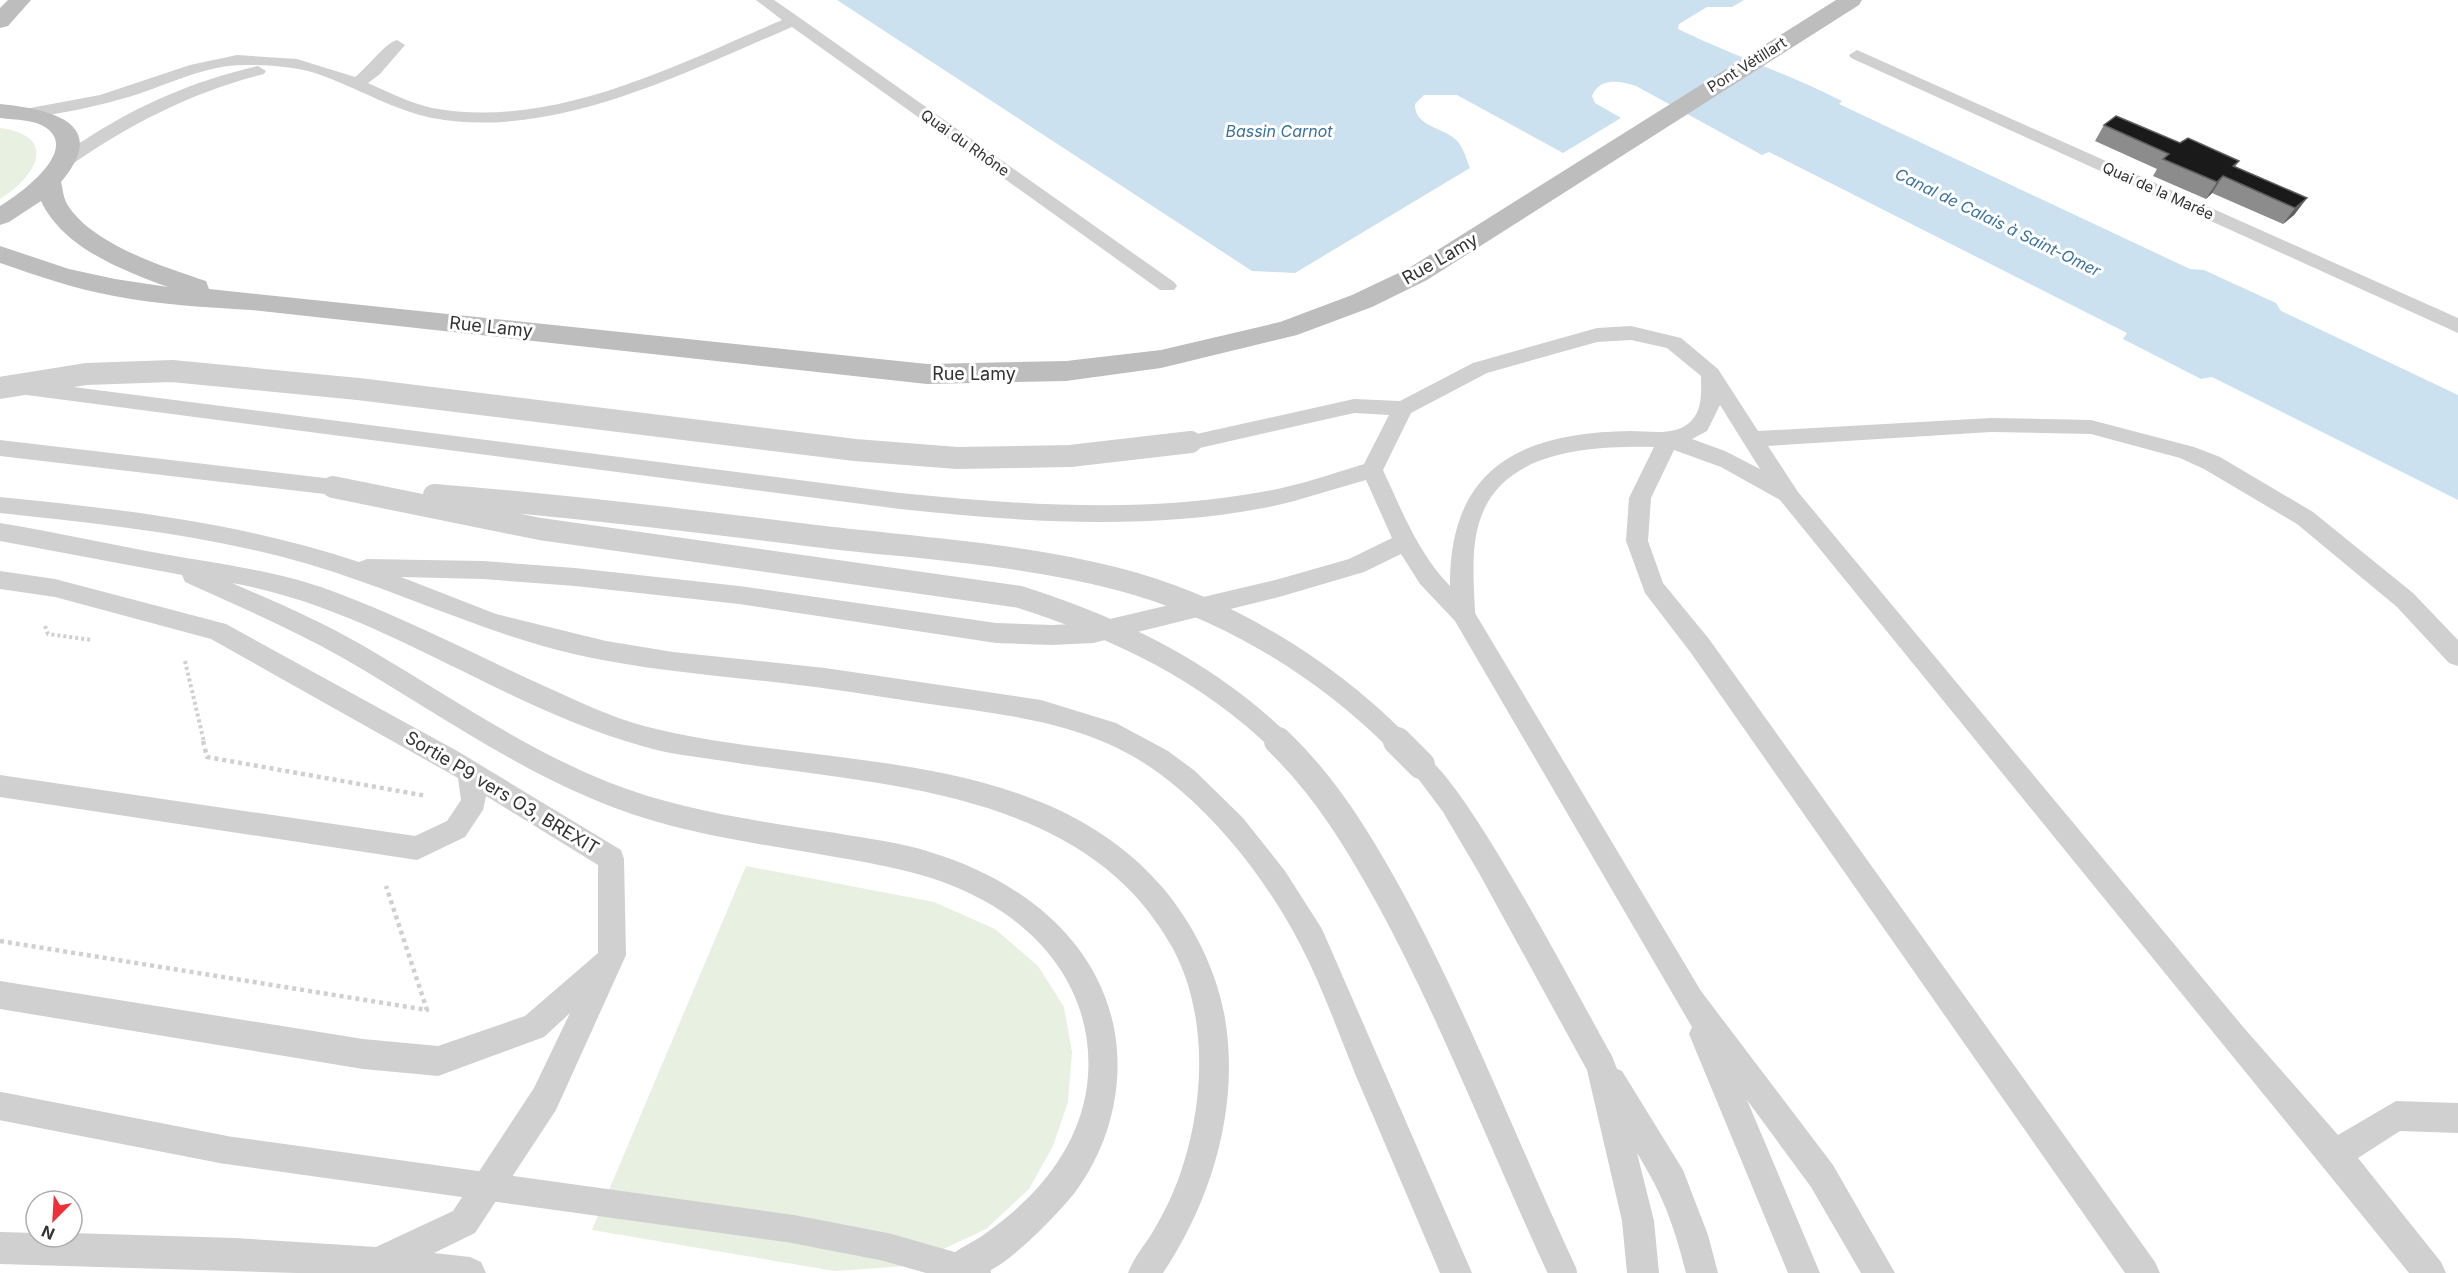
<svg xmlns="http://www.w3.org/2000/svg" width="2458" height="1273" viewBox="0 0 2458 1273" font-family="Inter,sans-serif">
	<rect width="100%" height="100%" fill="#fff"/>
	<path fill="#e8f0e1" d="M0 128C60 136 36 177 0 199Z
		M746 866 934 902 995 929 1038 966 1064 1007 1072 1052 1068 1102 1053 1146 1029 1189 986 1229 907 1266 835 1271 592 1230Z"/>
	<path fill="#cce1f0" d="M837 0H1744L1732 7H1707L1679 24 1678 29C1732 55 1788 74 1842 101L1839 104 2190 269 2204 270 2276 303 2281 311 2458 395V500L2212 377 2201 379 2123 339 2127 333 1769 152 1762 155 1636 86C1619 81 1600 77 1592 96L1595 103 1621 118 1563 153 1457 95H1424L1415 104C1414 128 1446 127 1458 142 1464 149 1467 161 1470 168L1295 273 1252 271Z"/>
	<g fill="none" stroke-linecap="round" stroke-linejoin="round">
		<path stroke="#d0d0d0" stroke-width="4" stroke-dasharray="3 3" stroke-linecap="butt" d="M45 626 48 634 92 640
			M185 661 204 742"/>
		<path stroke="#d0d0d0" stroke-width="4.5" stroke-dasharray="4 4" stroke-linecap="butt" d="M203 741 207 757 427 796
			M0 941 427 1010 386 886"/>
		<path fill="#d0d0d0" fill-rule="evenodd" d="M756 0H774L800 18 1174 282 1177 286 1174 290H1160L792 27C684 73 552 141 432 118 394 110 361 90 326 77 301 67 272 65 245 65 205 65 170 84 132 96 99 106 64 113 30 118L21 113 30 108 100 95 190 65 237 55 297 59 355 77C367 68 385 43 397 40L405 45 380 74 368 83C388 92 410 103 432 108 553 130 674 66 782 20Z
			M1857 50 2458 318V333L1851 58 1849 55Z
			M258 66 266 71 264 74C193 92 132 123 71 165L65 166 56 161C63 151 79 144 89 137 142 103 197 80 258 66Z
			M1631 326 1681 338 1718 369 1758 431 1991 418 2091 420 2194 447 2220 457 2313 512 2413 593 2458 640V666L2449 663 2397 607 2297 524 2204 469 2180 458 2091 434 1991 432 1768 446 1798 492 2244 1028 2338 1135 2396 1101 2458 1103V1133L2400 1131 2358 1158 2441 1262 2446 1273H2409L1780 500 1721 467 1674 450 1651 498 1648 541 1663 583 1709 639 2155 1262 2160 1273H2125L1691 653 1645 593 1626 541 1629 498 1654 447C1594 446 1505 449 1481 517 1470 547 1474 582 1475 613L1701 991 1833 1165 1895 1273H1861L1811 1187 1747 1100 1820 1273H1788L1689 1034 1692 1027 1455 621 1420 584 1401 554 1364 572 1279 597 1093 643 1052 645 996 643 739 604 575 586 483 579 401 577 496 614 606 641 673 652 825 668 1041 700 1116 723 1168 751 1195 771 1243 818 1285 871 1322 929 1472 1273H1440C1412 1207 1384 1141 1356 1076 1338 1032 1322 986 1300 944 1270 887 1229 832 1180 790 1104 723 1019 717 923 703 876 696 829 688 782 683 713 675 645 670 578 655 485 634 400 591 308 564 208 535 103 524 0 513V497C121 509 243 523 359 562L367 559 483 561 575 568 739 586 996 623 1052 625 1093 623 1279 579 1349 559 1392 538 1366 480C1333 489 1302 500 1269 507 1147 531 1022 522 900 509L19 394 12 392 9 387 12 382 19 380 900 493C1022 505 1146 514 1267 491 1300 485 1332 474 1364 464L1389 415 1354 413 1191 450 1183 447 1180 442 1183 437 1354 399 1400 401 1473 363 1597 328ZM1631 340 1667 348 1701 376C1701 391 1703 408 1692 420 1677 437 1650 431 1631 431 1522 432 1449 467 1450 586 1418 553 1402 511 1383 470L1411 413 1487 373 1597 342ZM1720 405 1760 469 1725 451 1692 439 1707 431Z
			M0 440 333 479 341 481 344 487 341 493 333 495 0 456Z
			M0 523C55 532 109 544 163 554 220 564 278 571 332 591 405 618 474 654 544 686 576 700 610 717 644 726 813 770 1038 742 1163 888 1193 924 1215 967 1224 1013 1241 1102 1213 1199 1163 1273H1128C1133 1260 1141 1249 1149 1238 1164 1214 1176 1189 1184 1162 1205 1094 1207 1011 1172 947 1085 789 881 786 724 761 697 757 668 754 642 746 499 706 379 609 232 583 276 602 320 621 362 645 443 692 521 747 608 782 681 811 759 821 836 833 868 839 900 842 930 852 1016 878 1096 936 1114 1028 1125 1084 1110 1145 1076 1191 1059 1213 1010 1264 984 1273 970 1273 950 1273 936 1273 943 1255 965 1247 982 1236 1034 1200 1078 1151 1087 1086 1096 1014 1062 953 1004 913 946 873 880 865 813 853 746 842 679 832 615 808 517 771 433 710 343 658 292 629 238 606 185 582L182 575 0 541Z
			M0 571 55 579 226 624 459 752 621 850 624 859 626 955 556 1110 475 1233 434 1253 470 1257 481 1262 486 1273H297L0 1264V1232L36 1233V1237H72V1233L235 1238 376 1247 453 1211 534 1088 570 1013 544 1037 438 1076 363 1069 0 1009V981L363 1039 438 1046 525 1016 598 953V865L486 796 483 810 465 837 417 860 0 797V775L415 836 447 821 461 800 458 778 211 639 55 597 0 589Z
			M1421 754C1460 768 1584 1007 1612 1056L1617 1069 1622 1071 1683 1170 1708 1235 1718 1273H1686C1674 1225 1663 1195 1637 1153L1654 1221 1659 1273H1627L1622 1221 1587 1070 1479 873 1443 812 1408 765 1412 757Z"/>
		<path fill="#bdbdbd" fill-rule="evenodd" d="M8 0H31L8 26 0 28V8Z
			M1836 0H1862L1859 5 1427 280 1372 307 1297 335 1161 368 1066 381 927 384 251 310C205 307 159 305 114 296 75 289 38 276 0 263V246L69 269 115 279 168 287C122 270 63 248 41 201L9 222 0 225V206C18 195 76 154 49 130 37 119 15 120 0 118V104C49 109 112 122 61 182 63 189 63 197 67 204 91 244 164 267 206 281L209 289 927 364 1066 361 1161 350 1280 322 1352 295 1409 268Z"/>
		<path stroke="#d0d0d0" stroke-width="22" d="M0 388 86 374 172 371 358 389 855 450 957 458 1070 456 1191 442
			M333 487 540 529 1020 597C1117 628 1206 670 1280 742
			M434 495C562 505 688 520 815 536 915 548 1016 553 1114 578 1221 605 1320 664 1398 742"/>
		<path stroke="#d0d0d0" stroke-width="28" d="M1278 741C1326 787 1359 842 1391 900 1456 1020 1505 1149 1563 1273
			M1397 741 1421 765
			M0 1106 226 1150 793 1229 886 1247 977 1273"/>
	</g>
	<path fill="#8c8c8c" d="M2104 125 2180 143 2239 161 2235 167 2307 198 2294 215 2283 224 2212 193 2206 199 2153 176 2157 169 2095 141Z"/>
	<path fill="#5f5f5f" d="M2223 176 2212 193 2206 199 2217 182Z
		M2307 198 2294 215 2283 224 2295 208Z"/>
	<path fill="#1a1a1a" stroke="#5f5f5f" stroke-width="1.5" d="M2116 116 2180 143 2188 138 2239 161 2233 166 2307 198 2295 208 2223 176 2217 182 2163 159 2169 154 2104 125Z"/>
	<g text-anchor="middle" stroke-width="6" stroke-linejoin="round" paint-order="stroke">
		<g font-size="15" fill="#333" stroke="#fff">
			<text transform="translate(1747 65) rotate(-32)" y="5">Pont Vétillart</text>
			<text transform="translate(965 143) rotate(35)" y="5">Quai du Rhône</text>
			<text transform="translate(2158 191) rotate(24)" y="5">Quai de la Marée</text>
		</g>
		<g font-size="16" font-style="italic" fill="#39729c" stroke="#fff">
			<text x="1279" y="137">Bassin Carnot</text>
			<text transform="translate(1998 222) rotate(26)" y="6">Canal de Calais à Saint-Omer</text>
		</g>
		<g font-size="18" fill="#333" stroke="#fff">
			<text transform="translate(1440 259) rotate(-30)" y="6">Rue Lamy</text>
			<text transform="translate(491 327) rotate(6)" y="6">Rue Lamy</text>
			<text x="974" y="380">Rue Lamy</text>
			<text transform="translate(502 793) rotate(31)" y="6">Sortie P9 vers O3, BREXIT</text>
		</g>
	</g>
	<g transform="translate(54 1219) rotate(204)"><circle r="28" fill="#ffffff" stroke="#adadad" stroke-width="1.5"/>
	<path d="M0-4.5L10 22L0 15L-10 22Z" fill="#f12d35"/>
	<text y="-9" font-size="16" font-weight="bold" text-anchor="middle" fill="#333333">N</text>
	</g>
</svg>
